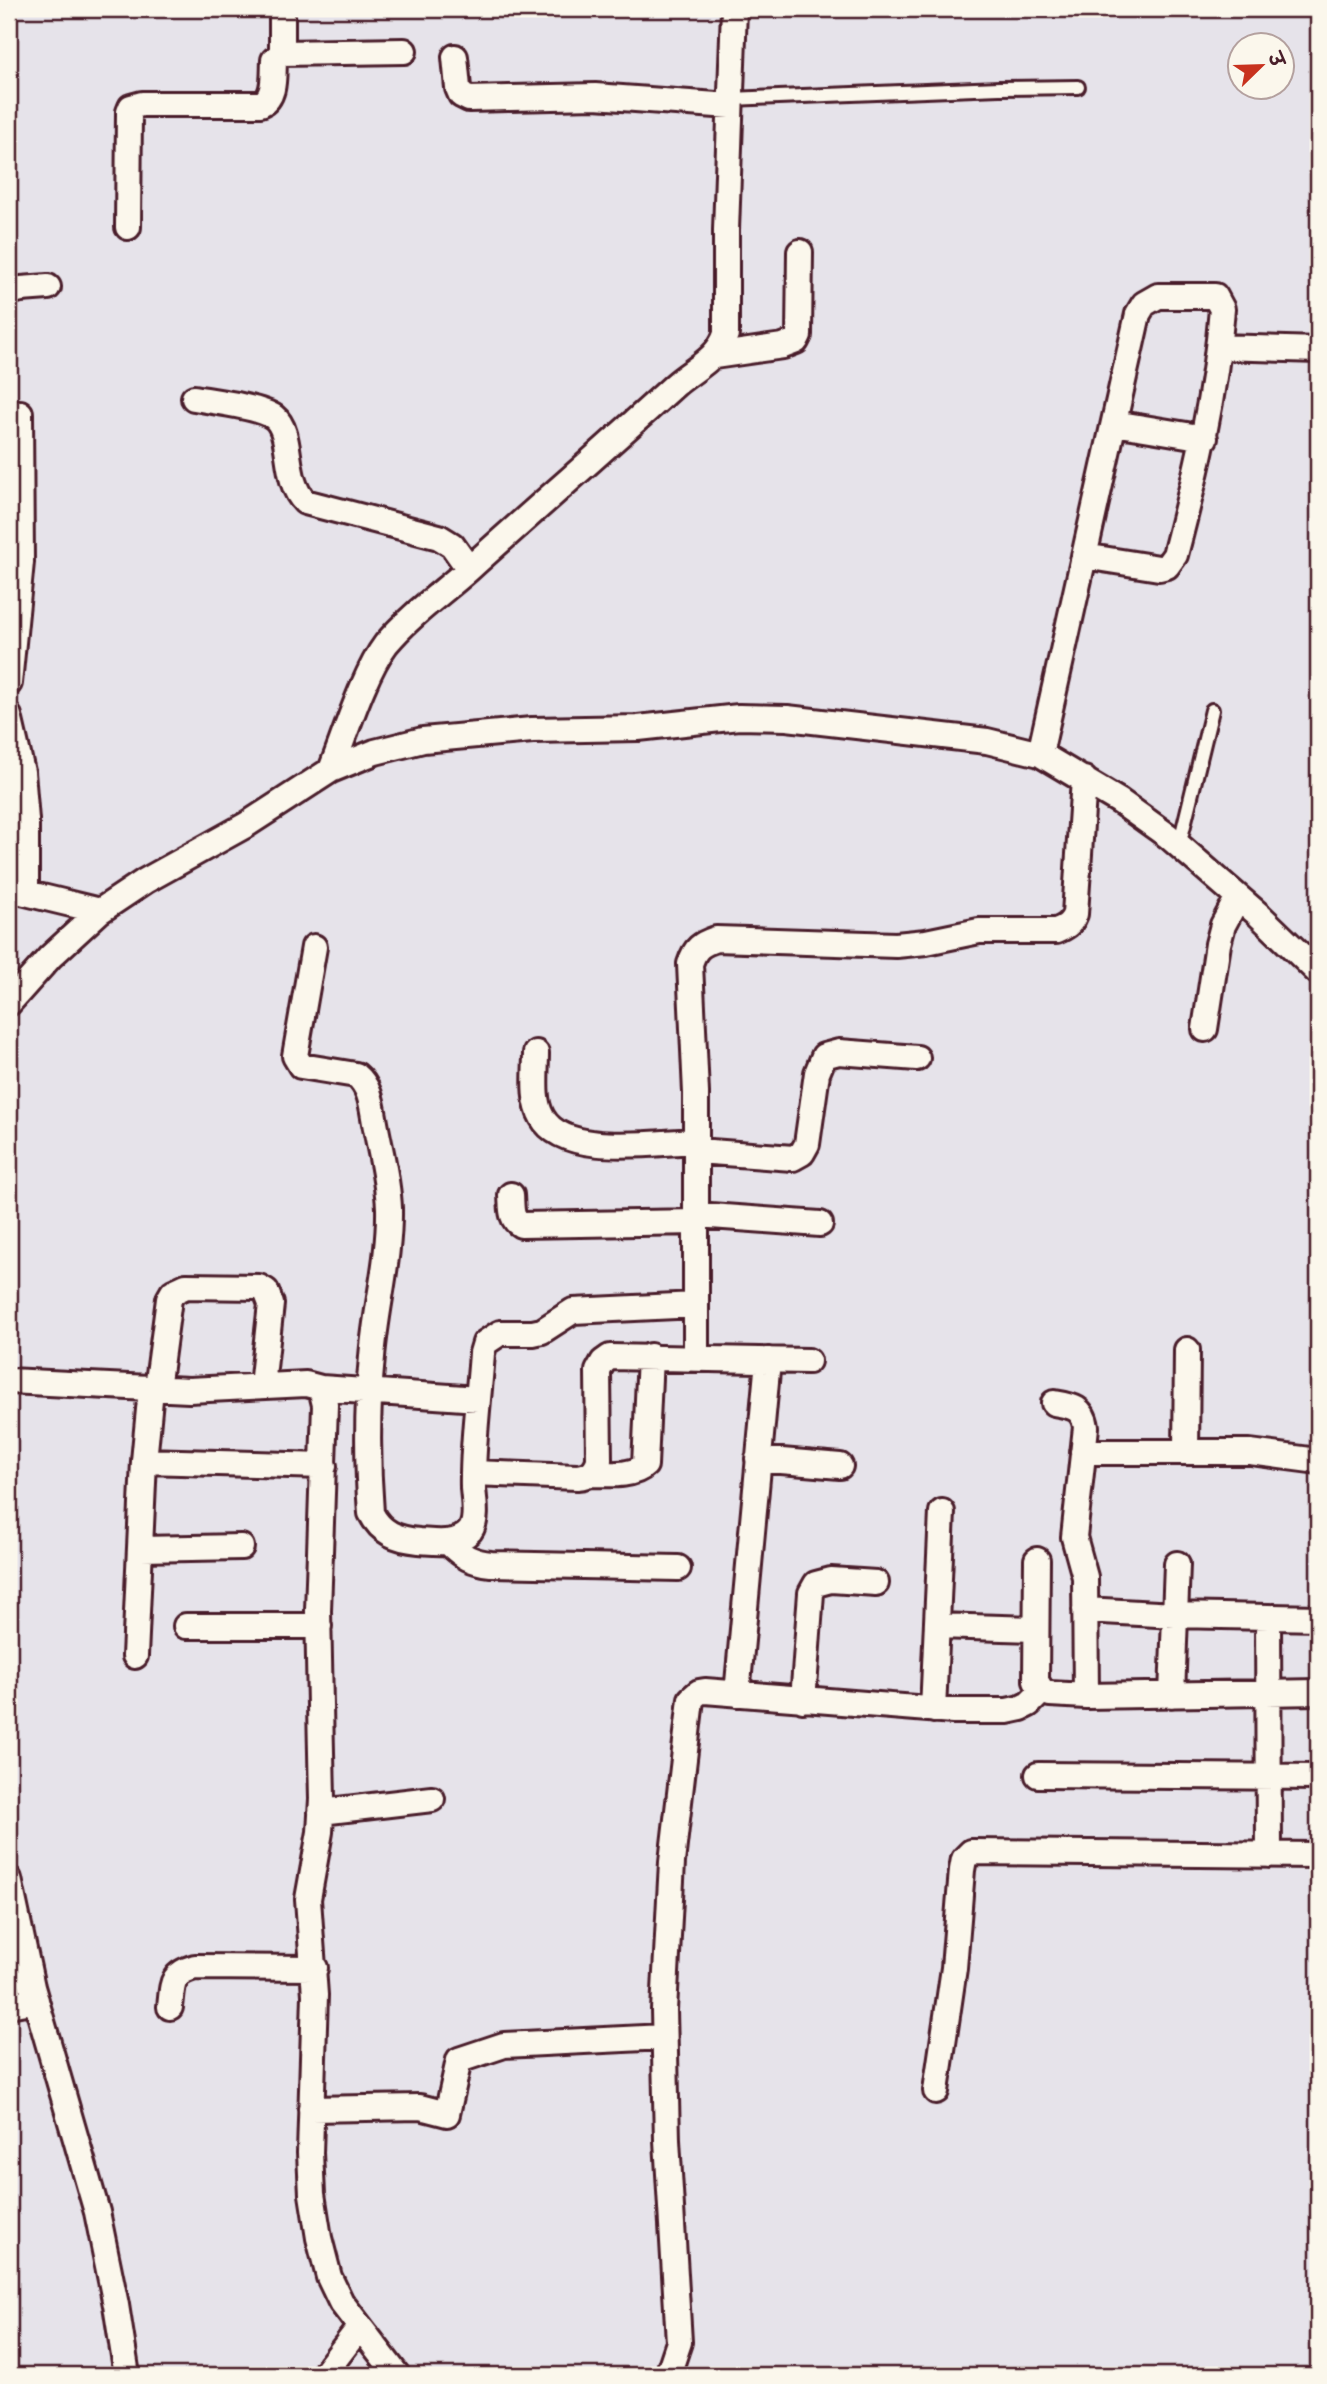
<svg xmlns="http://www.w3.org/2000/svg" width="1327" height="2384" viewBox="0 0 1327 2384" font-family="Mali,'Playpen Sans Deva',sans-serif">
	<rect width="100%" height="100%" fill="#e6e3ea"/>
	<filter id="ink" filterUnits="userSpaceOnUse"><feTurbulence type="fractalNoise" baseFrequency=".0143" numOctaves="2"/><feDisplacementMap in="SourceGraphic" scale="14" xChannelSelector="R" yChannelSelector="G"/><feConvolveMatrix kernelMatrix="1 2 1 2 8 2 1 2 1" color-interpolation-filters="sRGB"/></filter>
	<g filter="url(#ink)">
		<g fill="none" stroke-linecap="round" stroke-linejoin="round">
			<defs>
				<path id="service" d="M731 99 999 88 1078 87
					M1179 846 1212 710"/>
				<path id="minor" d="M282 53V9
					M455 57 458 88 461 95 469 99 595 96 730 106
					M128 227 129 112 131 107 142 104H261C276 97 273 75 274 60L282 53 404 51
					M9 292 21 289 48 287
					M1218 347 1318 350
					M714 356 783 346 796 341 799 335 800 252
					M194 398C211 401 261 407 274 417 294 433 282 480 305 502L439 537 452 545 469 569
					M1114 423 1205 438
					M9 683 21 562 20 413
					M9 716 22 772 26 820V893
					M1040 754 1138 314 1144 304 1158 296H1215L1222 309C1215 396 1197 471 1175 555L1167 566 1159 568 1084 556
					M331 770C345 735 364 673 386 644 409 616 442 593 469 569 537 508 607 447 675 385 693 369 718 359 726 334V230L734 9
					M9 889 100 911
					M314 947 295 1056 301 1066 356 1075C372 1088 372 1109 376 1128 381 1154 388 1181 389 1208 390 1258 376 1307 372 1357 367 1408 367 1461 371 1513 381 1533 397 1539 419 1541 436 1542 457 1546 470 1531 478 1520 474 1501 473 1488 472 1444 479 1398 482 1353L485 1343 500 1333H533L542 1331 573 1311 696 1305
					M9 1003 50 957 100 911 145 881 246 825 331 770 375 752 423 740 532 730 638 728 739 717 787 718 987 741 1040 754 1119 801 1168 836 1259 915 1318 972
					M1205 1029 1218 944 1223 925 1238 897
					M536 1053C536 1073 532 1100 542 1117 564 1158 657 1142 696 1141
					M697 1151 793 1158 802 1153 807 1144 817 1073 824 1056 839 1052 917 1058
					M511 1195C512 1207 510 1219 521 1225L697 1222
					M697 1215 820 1224
					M696 1357V1093L690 964C695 948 701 944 716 939L896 945 926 942 979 931H1056C1066 927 1071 924 1075 914L1084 779
					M9 1381 189 1390 306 1384 321 1388 325 1405 318 1611 322 1799 320 1832 308 1899 315 1995 310 2153 312 2194 319 2238 329 2277 341 2302 397 2375
					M321 1388 478 1399
					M157 1389 169 1299 173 1292 186 1286 259 1287 266 1291 271 1304 262 1386
					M1054 1403C1072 1406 1083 1407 1086 1427L1074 1537 1085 1577 1086 1696
					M1083 1452H1250L1318 1461
					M1186 1452 1187 1350
					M758 1459 840 1466
					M144 1461 324 1466
					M473 1473 577 1477C589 1476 595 1472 599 1460L598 1371 603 1362 610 1357 808 1361
					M590 1474C606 1474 633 1477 645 1465L650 1356
					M449 1543C463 1557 472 1562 491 1564L678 1568
					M141 1549 241 1547
					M1037 1560 1036 1681 1042 1691 1050 1694 1086 1696 1318 1692
					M1085 1610 1175 1615 1318 1618
					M1268 1617 1269 1855
					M186 1626H319
					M938 1626 1036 1629
					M135 1656 144 1461 151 1389
					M737 1694 768 1360
					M1172 1695 1177 1564
					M803 1700 811 1593 816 1584 831 1580 876 1583
					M933 1710 942 1512
					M1038 1775 1318 1777
					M321 1812 432 1799
					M9 1879 32 1987 97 2212 116 2305 127 2375
					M9 2005 36 2000
					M170 2007C173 1984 170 1974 195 1967L315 1968
					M936 2091 954 1968 962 1870 964 1859 971 1852 1318 1855
					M311 2109 420 2107 447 2114 459 2060 504 2045 664 2037
					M323 2375 359 2328
					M668 2375 679 2342 667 2140 664 2010 672 1862 691 1699 699 1692 705 1691 953 1711H1007L1021 1708 1029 1704 1042 1691"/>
			</defs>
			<use href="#service" stroke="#4a1f2b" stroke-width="18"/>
			<use href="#minor" stroke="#4a1f2b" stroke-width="30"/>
			<use href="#service" stroke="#fbf7ec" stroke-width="12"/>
			<use href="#minor" stroke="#fbf7ec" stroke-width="24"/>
		</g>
	</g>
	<rect width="1327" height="2384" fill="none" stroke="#fbf7ec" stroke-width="35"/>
	<rect x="18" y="18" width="1292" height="2349" fill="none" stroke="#4a1f2b" stroke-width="2.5" filter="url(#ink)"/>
	<g transform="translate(1261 66) rotate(67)"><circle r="33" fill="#fbf7ec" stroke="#b4a19f" stroke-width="2"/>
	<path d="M0-5L12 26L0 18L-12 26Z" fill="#c8321e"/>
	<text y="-10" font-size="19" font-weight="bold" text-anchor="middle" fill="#4a1f2b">उ</text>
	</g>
</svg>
